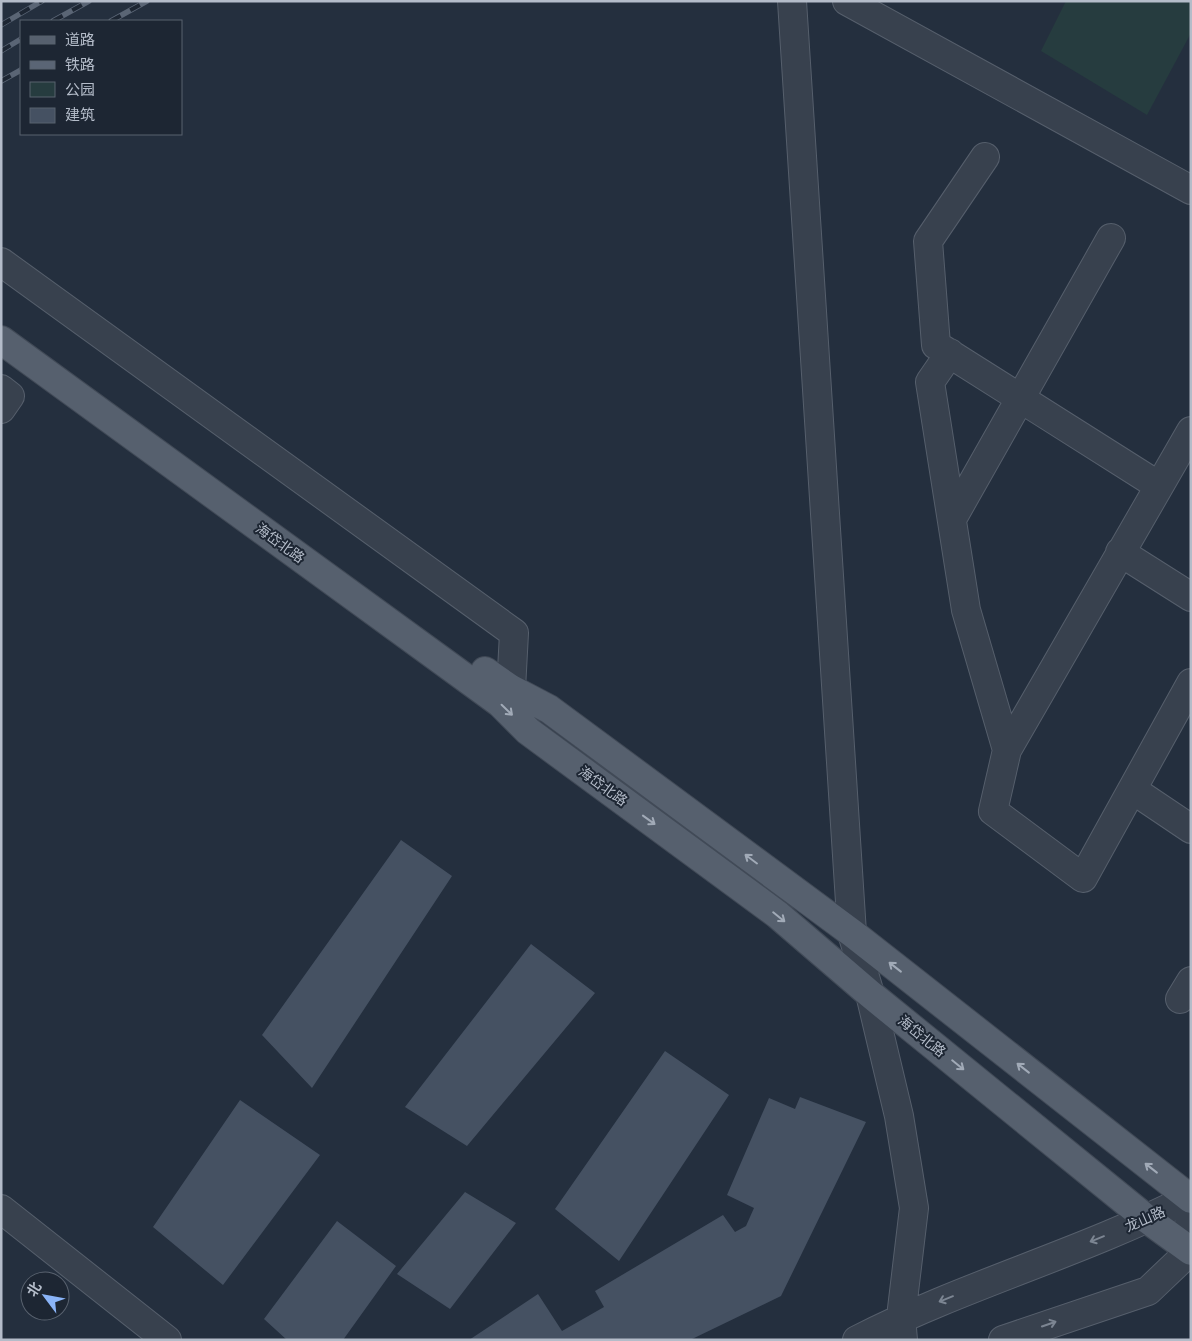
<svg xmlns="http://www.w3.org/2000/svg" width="1192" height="1341" viewBox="0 0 1192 1341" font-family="'Open Sans','Noto Sans SC',sans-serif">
	<rect width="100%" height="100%" fill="#242f3e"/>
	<path fill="#263c3f" d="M1066 1H1191V33L1147 115 1041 51Z"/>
	<path fill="#455162" d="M401 840 452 876 312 1088 262 1035Z
		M531 944 595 993 467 1146 405 1107Z
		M665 1051 729 1095 619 1261 555 1209Z
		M800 1097 866 1122 781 1296 690 1340H469L538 1294 562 1331 604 1307 595 1291 723 1215 735 1232 746 1226 754 1208 727 1195 769 1098 795 1109Z
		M240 1100 320 1155 223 1285 153 1227Z
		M465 1192 516 1223 450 1309 397 1274Z
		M337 1221 396 1266 343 1340H287L264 1319Z"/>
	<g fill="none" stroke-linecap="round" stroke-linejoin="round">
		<defs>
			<path id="minor" d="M792 1 852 933 870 994 899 1116 914 1208 901 1317 903 1340
				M847 1 1191 190
				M985 157 928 241 936 345 1159 486
				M1 262 514 633 511 689
				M950 353 930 382 966 610 1007 750 993 811 1083 878 1191 683
				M1 389 10 396 1 409
				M952 519 1111 238
				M1120 552 1191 597
				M1007 750 1191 431
				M1133 790 1191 829
				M1180 999 1191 981
				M1 1209 167 1340
				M857 1340C964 1285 1082 1253 1189 1198
				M1003 1340 1148 1291 1190 1251 1189 1198"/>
			<path id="major" d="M1 340 500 703 528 731 778 915 870 994 1147 1219 1191 1251
				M485 671 511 689 549 709 852 933 1191 1199"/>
		</defs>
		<use href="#minor" stroke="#565f6c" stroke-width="30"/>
		<use href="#major" stroke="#414a57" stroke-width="30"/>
		<use href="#minor" stroke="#38414e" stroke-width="28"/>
		<use href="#major" stroke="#56606e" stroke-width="28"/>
		<defs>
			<path id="rail" d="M53 21 89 1
				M111 21 147 1
				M1 25 42 1
				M1 51 21 39
				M1 81 21 70"/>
		</defs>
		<use href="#rail" stroke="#5a6575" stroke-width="5.5"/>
		<use href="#rail" stroke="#1d2633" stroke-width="4" stroke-dasharray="11" stroke-linecap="butt"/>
	</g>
	<defs><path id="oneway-shaft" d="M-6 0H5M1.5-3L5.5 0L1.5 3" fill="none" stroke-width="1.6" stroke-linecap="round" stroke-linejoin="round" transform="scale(1.25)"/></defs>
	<g stroke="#a1aab7">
		<use href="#oneway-shaft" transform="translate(507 710) rotate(44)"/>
		<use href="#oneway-shaft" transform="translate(649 820) rotate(36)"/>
		<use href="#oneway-shaft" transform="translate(751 859) rotate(-143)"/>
		<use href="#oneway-shaft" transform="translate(779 917) rotate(39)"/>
		<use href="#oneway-shaft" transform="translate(895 967) rotate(-142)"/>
		<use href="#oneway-shaft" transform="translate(958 1065) rotate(39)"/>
		<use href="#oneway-shaft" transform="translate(1023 1068) rotate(-142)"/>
		<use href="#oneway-shaft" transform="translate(1151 1168) rotate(-142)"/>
	</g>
	<g stroke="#7c8592">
		<use href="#oneway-shaft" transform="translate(1097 1239) rotate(158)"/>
		<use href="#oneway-shaft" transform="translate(946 1299) rotate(158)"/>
		<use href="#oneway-shaft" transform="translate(1049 1324) rotate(-19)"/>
	</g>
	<g text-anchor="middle" stroke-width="4" stroke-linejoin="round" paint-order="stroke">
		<g font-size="14" fill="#b4bcc9" stroke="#1d2633">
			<text transform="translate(280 543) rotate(36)" y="5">海岱北路</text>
			<text transform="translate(603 786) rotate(36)" y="5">海岱北路</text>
			<text transform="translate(922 1036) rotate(39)" y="5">海岱北路</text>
			<text transform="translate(1145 1219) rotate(-24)" y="5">龙山路</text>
		</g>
	</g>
	<rect width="1192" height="1341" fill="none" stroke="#b4bcc9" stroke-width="5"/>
	<rect x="20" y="20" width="162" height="115" fill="#1d2633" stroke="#59626f"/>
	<rect x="30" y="36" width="25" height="8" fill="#56606e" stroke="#59626f"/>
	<text x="65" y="45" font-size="15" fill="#b4bcc9">道路</text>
	<rect x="30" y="61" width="25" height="8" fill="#5a6575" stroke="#59626f"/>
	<text x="65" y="70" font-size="15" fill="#b4bcc9">铁路</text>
	<rect x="30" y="82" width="25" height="15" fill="#263c3f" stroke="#59626f"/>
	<text x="65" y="95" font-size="15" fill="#b4bcc9">公园</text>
	<rect x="30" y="108" width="25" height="15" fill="#455162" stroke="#59626f"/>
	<text x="65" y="120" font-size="15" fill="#b4bcc9">建筑</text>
	<g transform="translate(45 1296) rotate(302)"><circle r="24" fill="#1d2633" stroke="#59626f"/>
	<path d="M0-4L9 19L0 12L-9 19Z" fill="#8ab4f8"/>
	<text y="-8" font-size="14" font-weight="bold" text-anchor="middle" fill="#b4bcc9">北</text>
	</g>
</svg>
